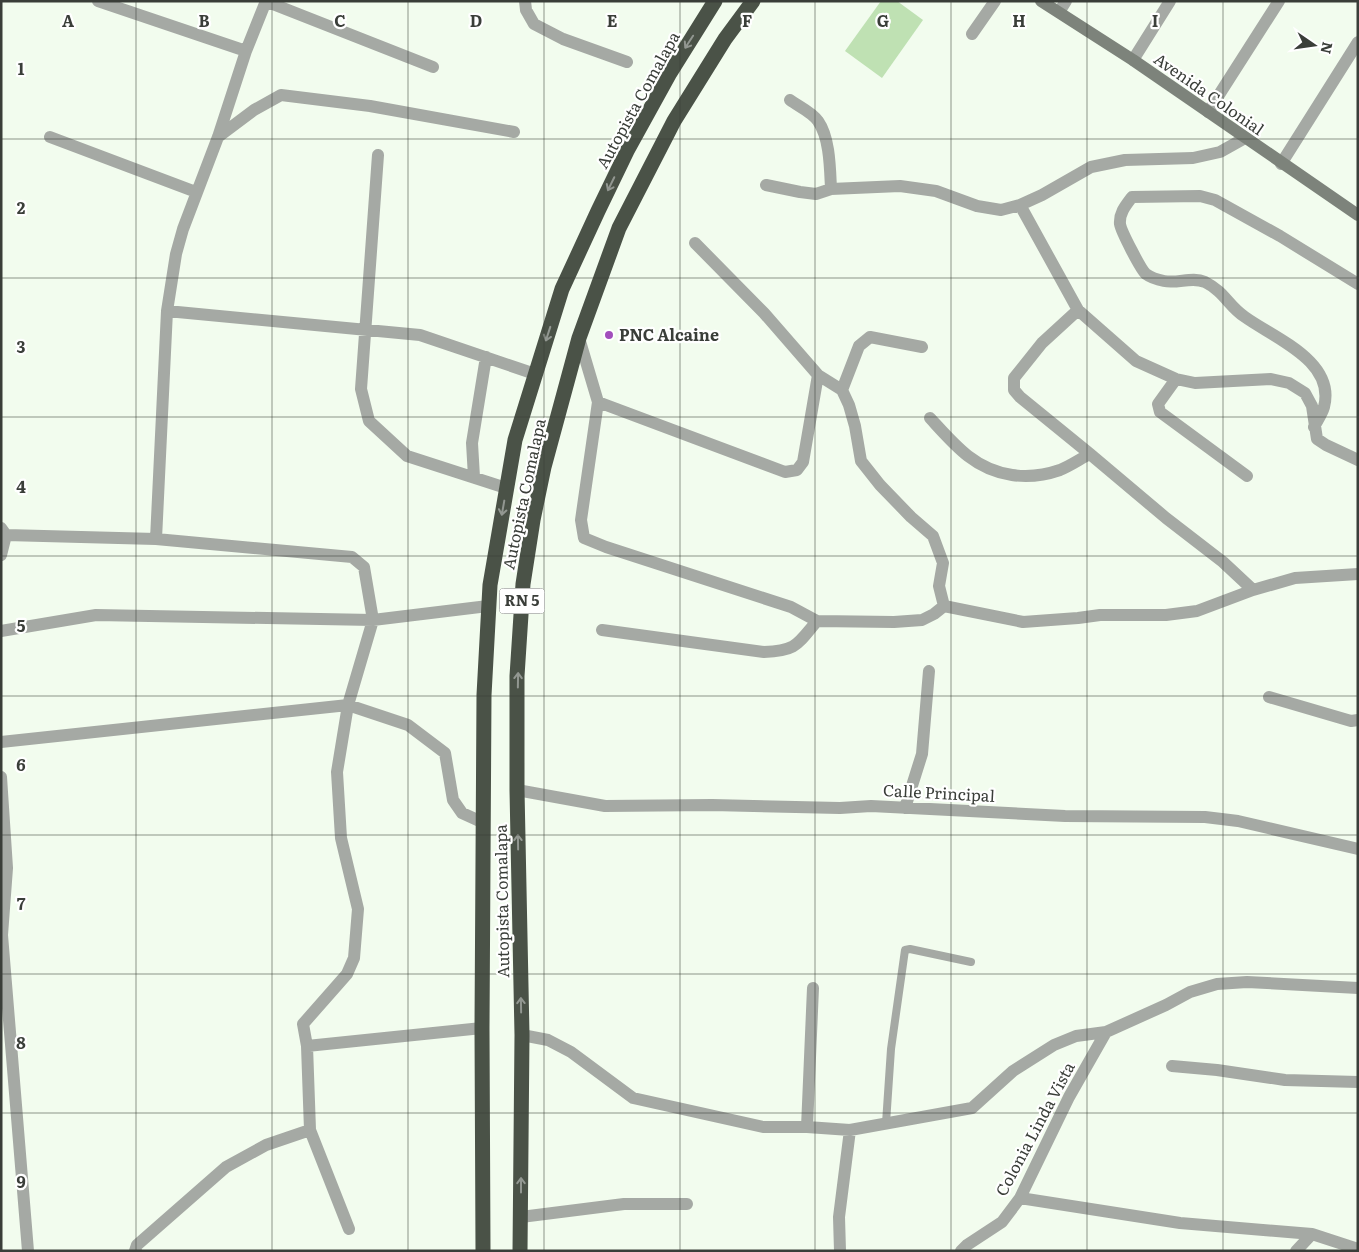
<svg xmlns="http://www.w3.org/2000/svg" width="1359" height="1252" viewBox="0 0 1359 1252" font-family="Literata,serif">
	<rect width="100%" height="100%" fill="#f2fcee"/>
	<path fill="#bfe1b3" d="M881 1H897L923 20 882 78 845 51Z"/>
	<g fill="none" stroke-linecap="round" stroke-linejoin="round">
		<path stroke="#a5a9a4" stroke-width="8" d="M886 1123 891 1049 905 950 910 949 971 962"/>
		<path stroke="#a5a9a4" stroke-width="12" d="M98 1 246 51
			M265 1 433 67
			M525 1 526 10 534 24 563 39 627 62
			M1059 12 1066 1
			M972 34 995 1
			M1133 60 1170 1
			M790 100C798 106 812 112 818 121 830 138 830 169 831 189
			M1208 112 1279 1
			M50 137 196 192
			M218 137 254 110 281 95 370 106 514 132
			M378 155 361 389 369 421 407 456 506 488
			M1281 164 1358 42
			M766 185 800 192 816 194 831 189 900 186 936 191 977 206 1001 210 1020 205 1042 195 1091 167 1125 160 1193 158 1220 152 1245 138
			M1020 205 1078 310 1136 361 1176 379 1195 383 1271 379 1289 383 1305 393 1312 406 1317 439 1326 445 1358 460
			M695 243 764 313 818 375 842 390 849 405 855 426 861 461 880 485 911 517 933 536 943 563 939 586 944 606 1023 622 1078 618 1100 615H1166L1197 611 1253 590 1295 578 1358 574
			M1078 310 1042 343 1014 378V390L1020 397 1090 454 1166 518 1223 562 1253 590
			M167 311 420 335 535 374
			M579 338 598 402 785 472 797 470 803 462 818 375
			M1176 379 1158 404 1160 412 1247 476
			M842 390 859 346 870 337 922 347
			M598 402 581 520 584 538 606 547 791 607 817 621 894 622 922 620 934 614 944 606
			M930 418C942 431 954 445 968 456 995 477 1028 481 1060 470 1070 466 1080 459 1090 454
			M1314 427C1317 421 1322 414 1324 407 1336 361 1274 338 1245 317 1229 307 1225 292 1205 282 1192 276 1178 284 1164 281 1159 280 1150 277 1146 274 1141 270 1121 231 1120 224 1119 213 1126 205 1132 197L1200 196 1215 200 1280 236 1358 284
			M474 477 472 443 486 357
			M1 528 6 535 156 539 167 311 176 254 183 229 218 137 246 51 266 1
			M156 539 352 557 364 567 373 620 348 705 337 772 341 838 358 909 354 958 347 974 303 1024 307 1046 310 1130 349 1229
			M1 555 6 535
			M602 630 764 652C796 651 797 645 817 621
			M1 631 96 615 373 620 488 606
			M1269 697 1351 721 1358 720
			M1 742 348 705 408 725 445 753 453 800 462 813 484 823
			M1 777 7 868 2 935 28 1251
			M517 790 605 806 712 805 840 808 871 806 1065 816 1205 817 1238 821 1358 849
			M905 808 922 754 929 671
			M522 1035 548 1040 571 1052 633 1098 763 1127H807L850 1130 972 1108 1013 1071 1054 1045 1076 1036 1106 1032 1166 1005 1190 992 1217 984 1247 982 1358 988
			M307 1046 482 1028
			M1172 1066 1217 1070 1285 1080 1358 1082
			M807 1127 813 988
			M1020 1198 1180 1223 1312 1234 1358 1249
			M521 1217 624 1204H687
			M135 1251 137 1245 226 1167 266 1145 310 1130
			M840 1251 839 1217 850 1130
			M961 1251 967 1245 1002 1222 1020 1198 1069 1097 1106 1032
			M1296 1251 1312 1234"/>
		<path stroke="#7d837b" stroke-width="12" d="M1041 1 1133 60 1358 215"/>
		<path stroke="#4a5247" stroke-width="15" d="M483 1251 482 1028 484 695 490 585 515 440 562 289 598 211 627 151 670 73 715 1
			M520 1251 522 1035 517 790V676L523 584 533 520 544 467 579 338 619 228 674 121 725 39 753 1"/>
	</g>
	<defs><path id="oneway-shaft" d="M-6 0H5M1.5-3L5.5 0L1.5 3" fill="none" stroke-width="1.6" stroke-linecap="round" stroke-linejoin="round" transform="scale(1.25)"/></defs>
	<g stroke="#929791">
		<use href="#oneway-shaft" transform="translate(689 42) rotate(123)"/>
		<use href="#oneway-shaft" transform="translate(611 184) rotate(116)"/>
		<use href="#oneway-shaft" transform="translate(548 334) rotate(108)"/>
		<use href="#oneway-shaft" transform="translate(503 508) rotate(100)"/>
		<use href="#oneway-shaft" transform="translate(518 680) rotate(-89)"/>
		<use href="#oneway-shaft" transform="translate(518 842) rotate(-91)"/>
		<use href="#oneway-shaft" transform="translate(521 1005) rotate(-91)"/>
		<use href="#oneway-shaft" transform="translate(521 1185) rotate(-90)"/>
	</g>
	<path fill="none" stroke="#3a3e39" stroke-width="1" stroke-opacity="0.55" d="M136 1V1251M272 1V1251M408 1V1251M544 1V1251M680 1V1251M815 1V1251M951 1V1251M1087 1V1251M1223 1V1251M1 139H1358M1 278H1358M1 417H1358M1 556H1358M1 696H1358M1 835H1358M1 974H1358M1 1113H1358"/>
	<circle fill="#a24ebc" stroke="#fff" stroke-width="2" cx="609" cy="335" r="5"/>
	<g text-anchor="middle" stroke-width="4.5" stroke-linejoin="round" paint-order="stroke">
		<rect fill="#fff" stroke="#757874" stroke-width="1" x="499.5" y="588.5" width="45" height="25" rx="4"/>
		<g font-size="15" font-weight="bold" fill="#3a3e39">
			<text x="522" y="606">RN 5</text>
		</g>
		<g font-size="16" fill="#3a3e39" stroke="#fff">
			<text transform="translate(1209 94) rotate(35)" y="6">Avenida Colonial</text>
			<text transform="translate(638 100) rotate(-61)" y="6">Autopista Comalapa</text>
			<text transform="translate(524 494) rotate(-78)" y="6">Autopista Comalapa</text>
			<text transform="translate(939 793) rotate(3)" y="6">Calle Principal</text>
			<text transform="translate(502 901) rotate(-91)" y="6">Autopista Comalapa</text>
			<text transform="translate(1035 1129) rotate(-62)" y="6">Colonia Linda Vista</text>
		</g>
		<g font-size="16" font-weight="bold" fill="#3a3e39" stroke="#fff" text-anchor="start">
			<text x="619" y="341">PNC Alcaine</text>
		</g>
	</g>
	<g font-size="16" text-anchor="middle" font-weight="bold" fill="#3a3e39" stroke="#fff" stroke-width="4.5" stroke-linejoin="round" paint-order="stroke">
		<text x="68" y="27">A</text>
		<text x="204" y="27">B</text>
		<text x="340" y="27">C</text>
		<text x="476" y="27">D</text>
		<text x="612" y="27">E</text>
		<text x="747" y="27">F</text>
		<text x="883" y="27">G</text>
		<text x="1019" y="27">H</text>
		<text x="1155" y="27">I</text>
		<text x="21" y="75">1</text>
		<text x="21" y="214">2</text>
		<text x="21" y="353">3</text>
		<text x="21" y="493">4</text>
		<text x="21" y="632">5</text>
		<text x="21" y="771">6</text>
		<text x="21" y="910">7</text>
		<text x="21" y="1049">8</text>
		<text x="21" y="1188">9</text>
	</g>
	<rect width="1359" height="1252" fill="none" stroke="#3a3e39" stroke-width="5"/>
	<g transform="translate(1314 45) rotate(103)" stroke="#ffffff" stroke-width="4" paint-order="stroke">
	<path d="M0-4L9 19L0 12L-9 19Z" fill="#3a3e39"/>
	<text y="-8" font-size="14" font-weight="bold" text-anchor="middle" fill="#3a3e39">N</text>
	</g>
</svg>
